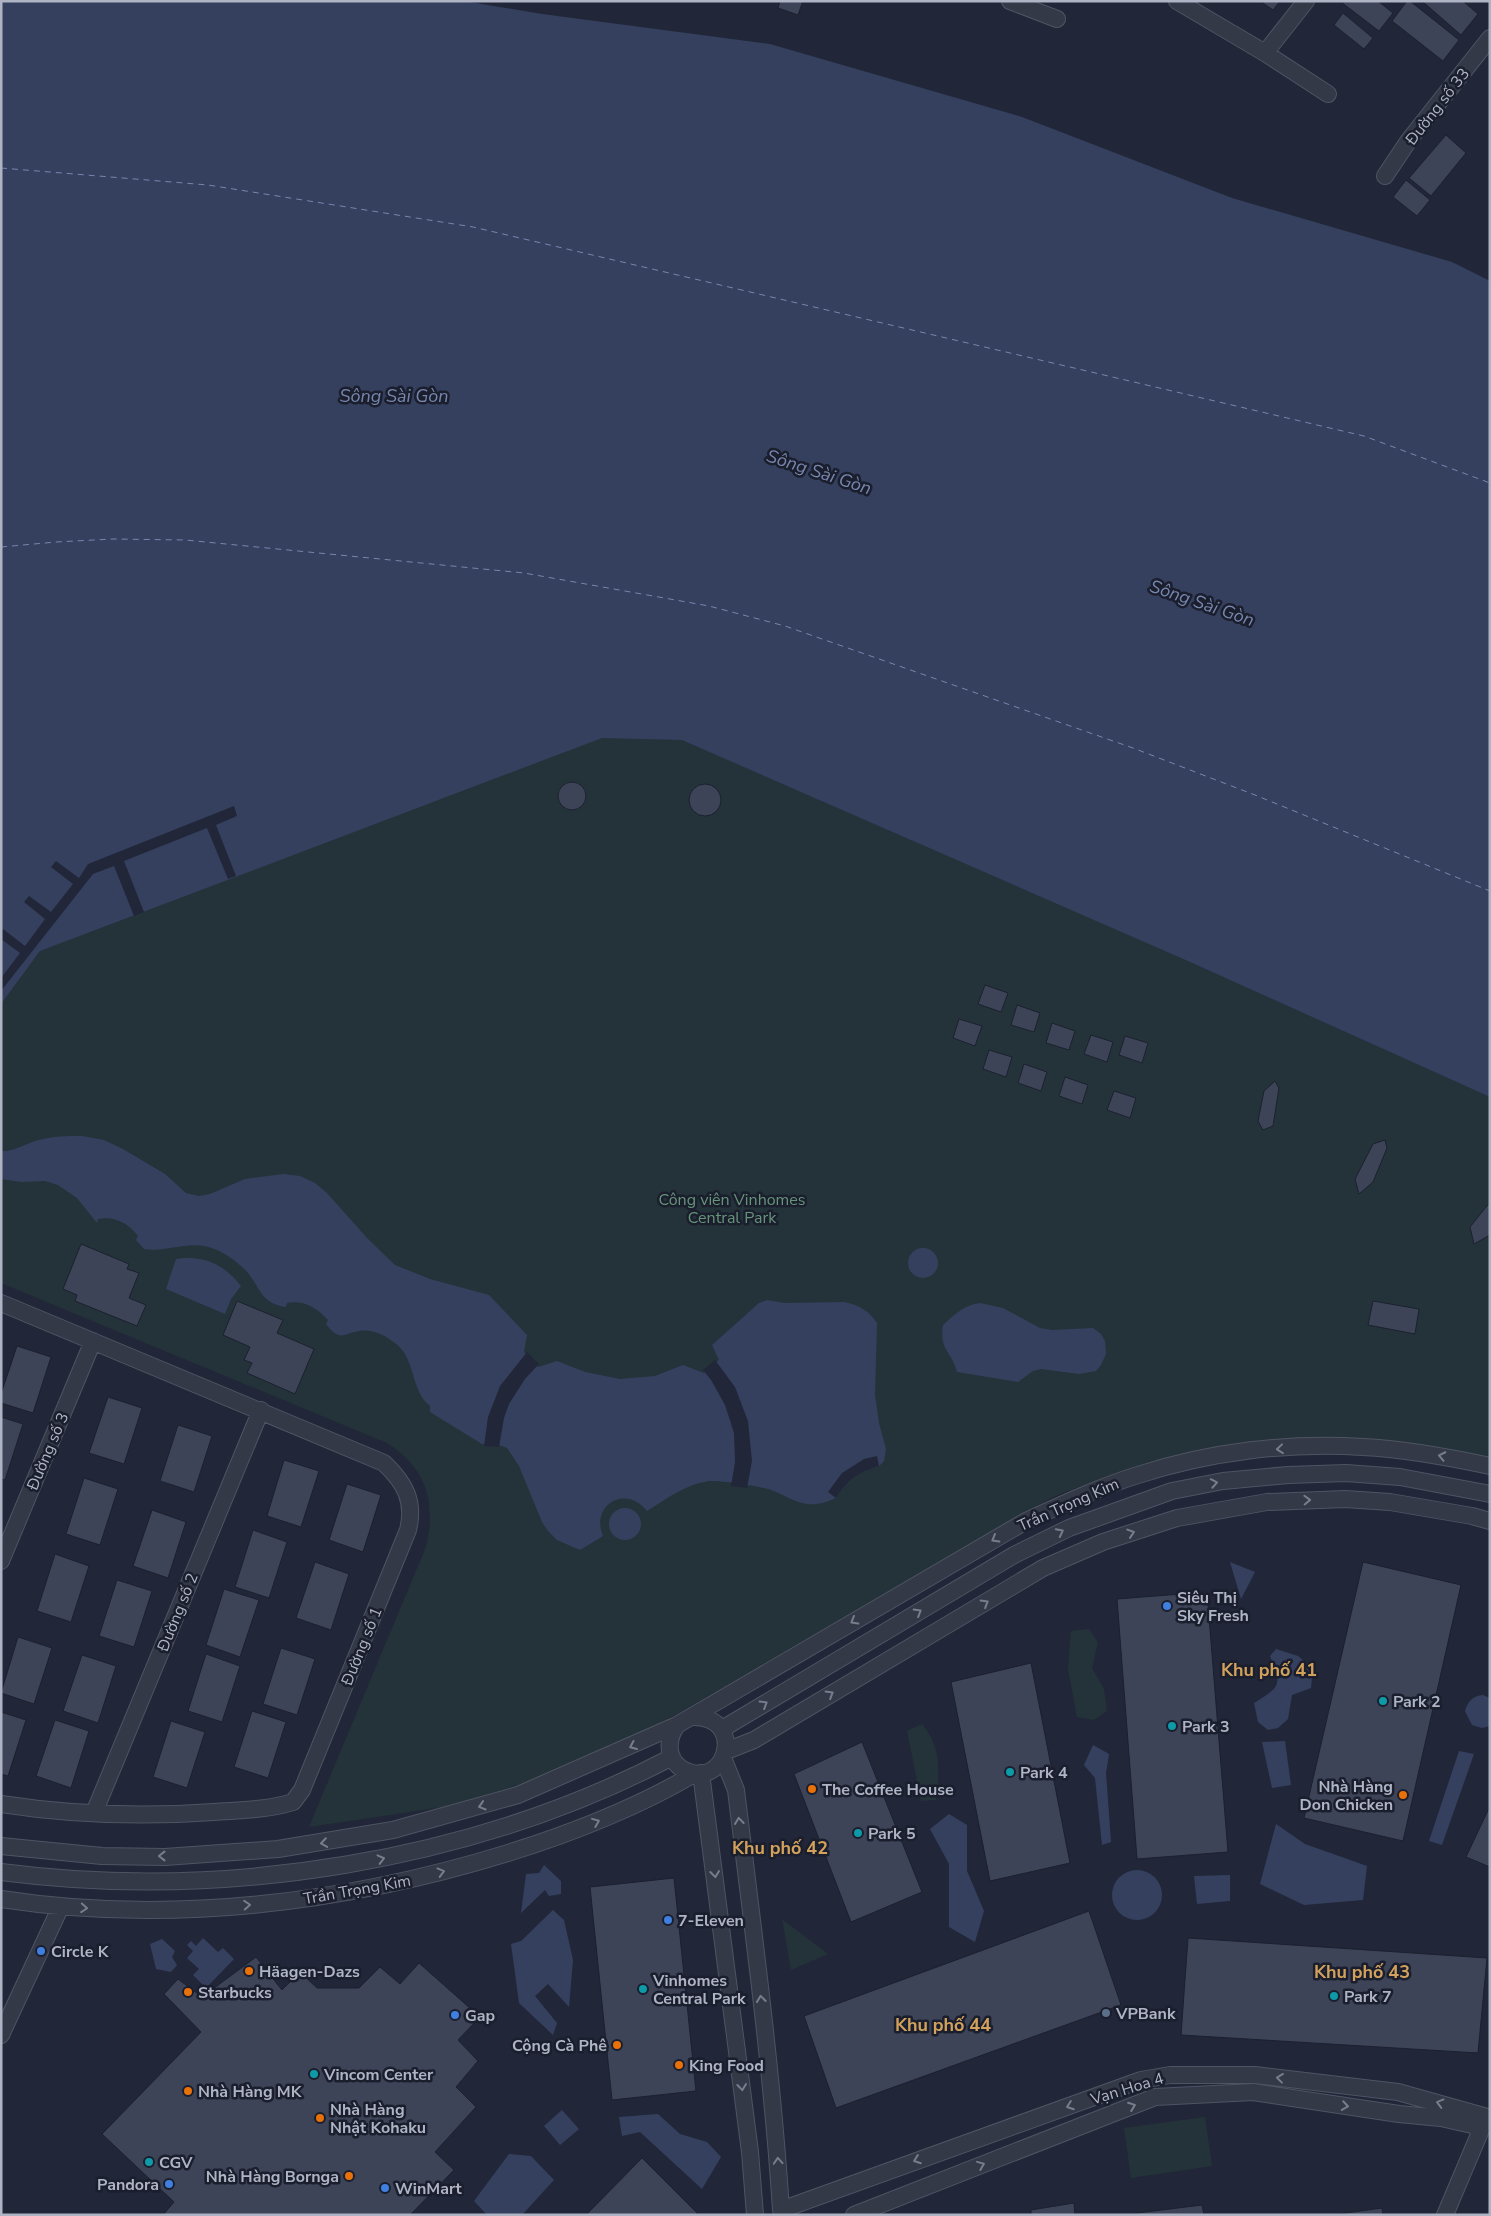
<svg xmlns="http://www.w3.org/2000/svg" width="1491" height="2216" viewBox="0 0 1491 2216" font-family="'Nunito Sans',sans-serif">
	<rect width="100%" height="100%" fill="#212738"/>
	<path fill="#233339" d="M602 737 683 740 1190 962 1490 1097V1458C1394 1435 1293 1431 1197 1451 1148 1461 1099 1479 1053 1497L677 1714 615 1746 551 1774 503 1790 443 1807 309 1827 426 1547C437 1503 426 1467 387 1443L1 1283V1004L40 951Z
		M1089 1629 1098 1642 1092 1668 1104 1689 1107 1711 1094 1720 1077 1717 1068 1669 1071 1631Z
		M922 1724C941 1746 940 1772 936 1800L921 1801 907 1731Z
		M782 1919 828 1954 791 1970Z
		M1205 2117 1212 2166 1131 2178 1124 2128Z"/>
	<path fill="#35405f" d="M1 1H464L542 14 770 44 1022 117 1232 198 1452 262 1490 281V1097L1190 962 682 740 602 738 40 951 1 1004Z
		M82 1136 104 1140 123 1149 165 1174 186 1193 199 1196 210 1194 245 1179 283 1174 300 1176 315 1183 327 1193 368 1239 395 1265 430 1279 489 1295 527 1335 524 1352 538 1367 557 1361 585 1372 620 1379 655 1376 683 1365 704 1373 719 1360 712 1345 759 1303 767 1300 785 1303 844 1302C859 1305 869 1311 877 1323L875 1395 879 1423 886 1449 884 1461 879 1466 865 1471 853 1478 843 1488 836 1498C805 1512 797 1500 771 1490 760 1486 720 1480 709 1481 686 1484 666 1499 647 1511 626 1484 590 1505 603 1536L580 1550 557 1540 548 1531 542 1522 519 1466 507 1448 499 1445 482 1444 430 1412V1406C409 1389 417 1356 392 1341 383 1334 371 1329 359 1331 342 1334 340 1342 326 1324L328 1320C317 1308 304 1300 287 1303L286 1307C261 1303 261 1289 248 1273 239 1263 228 1255 217 1250 190 1238 169 1253 144 1249L136 1240 138 1236C128 1223 115 1216 98 1219L97 1223 77 1198 58 1185 45 1181 21 1182 1 1179V1151C15 1152 26 1143 39 1140 53 1136 68 1136 82 1136Z
		M908 1263a15 15 0 1 1 30 0a15 15 0 1 1-30 0Z
		M184 1258C209 1257 226 1267 241 1286L231 1299 225 1314 166 1289 176 1259Z
		M980 1303 1003 1308 1040 1328 1052 1330 1093 1328 1101 1334 1105 1341 1106 1354 1101 1365 1096 1371 1079 1374 1041 1369 1033 1371 1018 1382 957 1372C952 1351 939 1351 943 1325 955 1314 964 1305 980 1303Z
		M609 1524a16 16 0 1 1 32 0a16 16 0 1 1-32 0Z
		M1230 1562 1255 1572 1241 1599Z
		M1276 1649 1298 1656 1313 1668 1311 1688 1292 1695 1288 1719 1278 1728 1268 1730 1258 1722 1254 1703C1281 1686 1282 1686 1270 1656Z
		M1483 1695 1490 1698V1726L1482 1728 1472 1725 1465 1711C1468 1701 1473 1696 1483 1695Z
		M1285 1741 1291 1785 1272 1788 1262 1742Z
		M1093 1745 1109 1754 1106 1773 1111 1842 1102 1845 1095 1778 1084 1765Z
		M1459 1751 1474 1754 1442 1845 1429 1841Z
		M949 1814 967 1825V1871L984 1911 975 1942 949 1927V1864L930 1829Z
		M1276 1824 1305 1844 1367 1866 1363 1900 1304 1905 1260 1884Z
		M544 1865 561 1881V1894L549 1896 545 1890 521 1913 526 1874 539 1873Z
		M1112 1895a25 25 0 1 1 50 0a25 25 0 1 1-50 0Z
		M1230 1875V1901L1197 1904 1194 1876Z
		M553 1910 564 1920 573 1960 569 2007 548 1984 535 1996 557 2023 553 2035 519 2003 511 1944 521 1941Z
		M203 1938 218 1952 223 1948 234 1959 206 1988 193 1975 199 1969 187 1958 193 1951 187 1945 191 1941 196 1946Z
		M162 1939 175 1951 172 1957 177 1965 171 1972 156 1969 150 1944Z
		M562 2110 579 2129 560 2145 544 2126Z
		M658 2114 680 2134 707 2142 721 2157 702 2189 640 2132 622 2136 619 2117Z
		M509 2154 531 2156 554 2180 522 2215H487L474 2201Z"/>
	<path fill="#212738" d="M234 806 237 816 216 825 236 876 228 879 207 828 124 861 144 912 134 916 114 866 93 874 1 991V978L20 953 1 939V932L3 929 25 946 45 919 24 902 29 896 51 912 73 884 51 867 56 861 79 878 88 864Z
		M527 1352 539 1364 525 1379 509 1404 504 1418 499 1447 484 1446 488 1417 500 1386Z
		M715 1360 735 1387 748 1421 752 1461 747 1488 731 1486 735 1462 734 1433 725 1405 711 1380 703 1370Z
		M877 1456 879 1466 865 1471 853 1478 843 1488 836 1498 828 1492 842 1473 864 1459Z"/>
	<g fill="none" stroke-linecap="round" stroke-linejoin="round">
		<path stroke="#7786ad" stroke-width="1" stroke-dasharray="6 5" stroke-linecap="butt" d="M1 168 208 185 473 227 1364 436 1490 483
			M1 547 56 542 113 539 185 540 524 573 709 606 785 626 1133 748 1255 795 1490 891"/>
	</g>
	<path fill="#3d4458" stroke="#1c202f" d="M780 1H803L798 15 778 8Z
		M1260 1H1280L1273 10Z
		M1378 1 1393 13 1379 31 1341 2Z
		M1407 1H1410L1459 40 1443 61 1392 21Z
		M1422 1H1463L1478 14 1461 35Z
		M1343 13 1373 38 1364 49 1334 25Z
		M1446 135 1466 153 1431 196 1409 178Z
		M1406 180 1430 200 1417 216 1393 197Z
		M558 796a14 14 0 1 1 28 0a14 14 0 1 1-28 0Z
		M689 800a16 16 0 1 1 32 0a16 16 0 1 1-32 0Z
		M985 985 1008 993 1001 1012 978 1004Z
		M1017 1005 1040 1013 1034 1032 1011 1025Z
		M959 1019 982 1026 975 1046 953 1038Z
		M1052 1023 1075 1031 1069 1050 1046 1043Z
		M1091 1035 1113 1042 1107 1062 1084 1054Z
		M1125 1036 1148 1043 1142 1063 1119 1055Z
		M989 1050 1012 1057 1006 1077 983 1069Z
		M1024 1064 1047 1072 1041 1091 1018 1083Z
		M1065 1077 1088 1085 1082 1104 1059 1096Z
		M1275 1081 1279 1088 1273 1126 1263 1130 1258 1121 1264 1091Z
		M1114 1091 1136 1098 1130 1118 1107 1110Z
		M1385 1140 1387 1148 1373 1182 1359 1194 1355 1179 1373 1144Z
		M1490 1202V1235L1474 1244 1470 1227Z
		M81 1244 129 1264 127 1269 139 1273 129 1298 146 1305 137 1326 75 1301 77 1295 63 1289Z
		M237 1301 283 1320 277 1333 314 1349 295 1394 247 1373 252 1363 244 1360 250 1347 223 1335Z
		M1373 1301 1419 1309 1415 1334 1368 1325Z
		M17 1346 51 1357 33 1413 1 1403V1394Z
		M108 1397 142 1408 124 1464 89 1453Z
		M1 1417 23 1424 5 1480 1 1479Z
		M178 1425 212 1436 194 1492 160 1481Z
		M284 1460 319 1471 301 1527 267 1516Z
		M84 1478 118 1489 100 1545 66 1534Z
		M347 1484 381 1495 363 1552 329 1540Z
		M152 1510 186 1522 168 1578 133 1566Z
		M253 1530 287 1542 269 1598 235 1587Z
		M55 1554 89 1566 71 1622 37 1611Z
		M315 1562 349 1574 331 1630 296 1618Z
		M1363 1562 1461 1585 1403 1841 1304 1818Z
		M117 1580 152 1591 134 1647 99 1636Z
		M224 1589 259 1600 240 1657 206 1645Z
		M1207 1592 1228 1852 1137 1859 1117 1599Z
		M18 1637 52 1648 34 1704 1 1693Z
		M281 1648 315 1659 297 1715 263 1704Z
		M206 1654 240 1666 222 1722 188 1711Z
		M82 1655 116 1666 98 1723 63 1711Z
		M1031 1663 1070 1863 990 1881 951 1682Z
		M252 1711 286 1722 268 1778 234 1767Z
		M1 1712 26 1720 8 1776 1 1774Z
		M55 1720 89 1731 71 1788 36 1776Z
		M171 1721 205 1732 187 1788 153 1777Z
		M862 1742 922 1892 851 1922 794 1774Z
		M1490 1806V1867L1466 1857Z
		M674 1878 696 2091 612 2100 590 1887Z
		M1089 1911 1121 2005 836 2108 804 2016Z
		M1188 1938 1487 1958 1478 2053 1181 2035Z
		M256 1957 282 1990 300 1972 317 1988H359L380 1967 400 1984 419 1963 480 2017 458 2040 478 2061 456 2087 476 2107 435 2152 454 2170 410 2215H163L174 2202 102 2134 201 2032 164 1994 178 1979 202 1997Z
		M642 2158 699 2215H586Z
		M1074 2203 1075 2215H1031V2210Z
		M1202 2205 1204 2215H1137V2213Z
		M1382 2208 1383 2215H1331Z"/>
	<g fill="none" stroke-linecap="round" stroke-linejoin="round">
		<defs>
			<path id="minor" d="M1010 1 1057 19
				M1177 1 1265 53 1328 94
				M1265 53 1306 1
				M1385 176 1409 140 1490 38
				M1 1303 384 1463C405 1483 415 1501 408 1530L302 1790 293 1802C267 1810 241 1810 214 1812 143 1817 72 1815 1 1804
				M1 1561 93 1341
				M677 1725C670 1735 667 1746 672 1758 676 1765 682 1770 689 1772 730 1785 744 1715 692 1717
				M722 1729 1014 1555 1069 1528 1172 1491 1223 1481 1288 1475 1346 1473 1400 1477 1490 1494
				M726 1751 754 1740 1043 1568 1103 1542 1177 1518 1267 1502 1345 1499 1390 1502 1472 1516 1490 1521
				M723 1758 736 1790C753 1930 772 2069 781 2210L1141 2080 1170 2075H1255L1398 2092 1487 2117
				M701 1773 750 2152 755 2215
				M94 1813 261 1410
				M1 1846 102 1856 165 1857 278 1849 393 1830 518 1795 677 1725 1026 1521C1063 1504 1099 1487 1138 1475 1208 1452 1289 1442 1363 1447 1406 1449 1448 1457 1490 1466
				M1 1872C225 1901 472 1862 672 1757
				M1 1899C170 1925 346 1903 508 1853 572 1833 636 1808 694 1774
				M1 2035 61 1906
				M854 2215 1155 2097 1253 2092 1399 2114 1441 2118 1481 2127
				M1445 2215 1486 2118"/>
		</defs>
		<use href="#minor" stroke="#4f5463" stroke-width="18"/>
		<use href="#minor" stroke="#343948" stroke-width="16"/>
	</g>
	<defs><path id="oneway-chevron" d="M-2-3.5L2.5 0L-2 3.5" fill="none" stroke-width="1.6" stroke-linecap="round" stroke-linejoin="round" transform="scale(1.25)"/></defs>
	<g stroke="#787d8d">
		<use href="#oneway-chevron" transform="translate(1280 1449) rotate(174)"/>
		<use href="#oneway-chevron" transform="translate(1442 1456) rotate(-168)"/>
		<use href="#oneway-chevron" transform="translate(1214 1483) rotate(-11)"/>
		<use href="#oneway-chevron" transform="translate(1307 1500) rotate(-2)"/>
		<use href="#oneway-chevron" transform="translate(1060 1532) rotate(-27)"/>
		<use href="#oneway-chevron" transform="translate(1131 1533) rotate(-18)"/>
		<use href="#oneway-chevron" transform="translate(995 1539) rotate(150)"/>
		<use href="#oneway-chevron" transform="translate(985 1603) rotate(-31)"/>
		<use href="#oneway-chevron" transform="translate(918 1612) rotate(-31)"/>
		<use href="#oneway-chevron" transform="translate(854 1621) rotate(150)"/>
		<use href="#oneway-chevron" transform="translate(830 1694) rotate(-31)"/>
		<use href="#oneway-chevron" transform="translate(764 1704) rotate(-31)"/>
		<use href="#oneway-chevron" transform="translate(633 1746) rotate(156)"/>
		<use href="#oneway-chevron" transform="translate(482 1806) rotate(163)"/>
		<use href="#oneway-chevron" transform="translate(739 1821) rotate(-97)"/>
		<use href="#oneway-chevron" transform="translate(596 1822) rotate(-22)"/>
		<use href="#oneway-chevron" transform="translate(324 1843) rotate(171)"/>
		<use href="#oneway-chevron" transform="translate(162 1856) rotate(180)"/>
		<use href="#oneway-chevron" transform="translate(381 1859) rotate(-14)"/>
		<use href="#oneway-chevron" transform="translate(441 1872) rotate(-15)"/>
		<use href="#oneway-chevron" transform="translate(715 1874) rotate(83)"/>
		<use href="#oneway-chevron" transform="translate(247 1905) rotate(-4)"/>
		<use href="#oneway-chevron" transform="translate(84 1908) rotate(4)"/>
		<use href="#oneway-chevron" transform="translate(761 1999) rotate(-96)"/>
		<use href="#oneway-chevron" transform="translate(1280 2078) rotate(-173)"/>
		<use href="#oneway-chevron" transform="translate(742 2087) rotate(83)"/>
		<use href="#oneway-chevron" transform="translate(1440 2103) rotate(-165)"/>
		<use href="#oneway-chevron" transform="translate(1070 2106) rotate(160)"/>
		<use href="#oneway-chevron" transform="translate(1132 2106) rotate(-21)"/>
		<use href="#oneway-chevron" transform="translate(1345 2106) rotate(9)"/>
		<use href="#oneway-chevron" transform="translate(917 2160) rotate(160)"/>
		<use href="#oneway-chevron" transform="translate(778 2161) rotate(-94)"/>
		<use href="#oneway-chevron" transform="translate(981 2165) rotate(-22)"/>
	</g>
	<g fill="#3f7fe0" stroke="#1a1e2d" stroke-width="2">
		<circle cx="1167" cy="1606" r="5"/>
		<circle cx="668" cy="1920" r="5"/>
		<circle cx="41" cy="1951" r="5"/>
		<circle cx="455" cy="2015" r="5"/>
		<circle cx="169" cy="2184" r="5"/>
		<circle cx="385" cy="2188" r="5"/>
	</g>
	<g fill="#0f9aa8" stroke="#1a1e2d" stroke-width="2">
		<circle cx="1383" cy="1701" r="5"/>
		<circle cx="1172" cy="1726" r="5"/>
		<circle cx="1010" cy="1772" r="5"/>
		<circle cx="858" cy="1833" r="5"/>
		<circle cx="643" cy="1989" r="5"/>
		<circle cx="1334" cy="1996" r="5"/>
		<circle cx="314" cy="2074" r="5"/>
		<circle cx="149" cy="2162" r="5"/>
	</g>
	<g fill="#e8710a" stroke="#1a1e2d" stroke-width="2">
		<circle cx="812" cy="1789" r="5"/>
		<circle cx="1403" cy="1795" r="5"/>
		<circle cx="249" cy="1971" r="5"/>
		<circle cx="188" cy="1992" r="5"/>
		<circle cx="617" cy="2045" r="5"/>
		<circle cx="679" cy="2065" r="5"/>
		<circle cx="188" cy="2091" r="5"/>
		<circle cx="320" cy="2118" r="5"/>
		<circle cx="349" cy="2176" r="5"/>
	</g>
	<circle fill="#5c6f8a" stroke="#1a1e2d" stroke-width="2" cx="1106" cy="2013" r="5"/>
	<g text-anchor="middle" stroke-width="5" stroke-linejoin="round" paint-order="stroke">
		<g font-size="16" fill="#afb4c5" stroke="#1a1e2d">
			<text transform="translate(1437 106) rotate(-52)" y="6">Đường số 33</text>
			<text transform="translate(47 1451) rotate(-67)" y="6">Đường số 3</text>
			<text transform="translate(1068 1504) rotate(-24)" y="6">Trần Trọng Kim</text>
			<text transform="translate(177 1612) rotate(-68)" y="6">Đường số 2</text>
			<text transform="translate(361 1646) rotate(-68)" y="6">Đường số 1</text>
			<text transform="translate(357 1889) rotate(-10)" y="6">Trần Trọng Kim</text>
			<text transform="translate(1127 2088) rotate(-17)" y="6">Vạn Hoa 4</text>
		</g>
		<g font-size="16" fill="#669579" stroke="#1a1e2d">
			<text x="732" y="1205">Công viên Vinhomes<tspan x="732" dy="18">Central Park</tspan></text>
		</g>
		<g font-size="16" font-weight="bold" fill="#afb4c5" stroke="#1a1e2d" text-anchor="start">
			<text x="1177" y="1603">Siêu Thị<tspan x="1177" dy="18">Sky Fresh</tspan></text>
			<text x="1393" y="1707">Park 2</text>
			<text x="1182" y="1732">Park 3</text>
			<text x="1020" y="1778">Park 4</text>
			<text x="1393" y="1792" text-anchor="end">Nhà Hàng<tspan x="1393" dy="18">Don Chicken</tspan></text>
			<text x="822" y="1795">The Coffee House</text>
			<text x="868" y="1839">Park 5</text>
			<text x="678" y="1926">7-Eleven</text>
			<text x="51" y="1957">Circle K</text>
			<text x="259" y="1977">Häagen-Dazs</text>
			<text x="653" y="1986">Vinhomes<tspan x="653" dy="18">Central Park</tspan></text>
			<text x="198" y="1998">Starbucks</text>
			<text x="1344" y="2002">Park 7</text>
			<text x="1116" y="2019">VPBank</text>
			<text x="465" y="2021">Gap</text>
			<text x="607" y="2051" text-anchor="end">Cộng Cà Phê</text>
			<text x="689" y="2071">King Food</text>
			<text x="324" y="2080">Vincom Center</text>
			<text x="198" y="2097">Nhà Hàng MK</text>
			<text x="330" y="2115">Nhà Hàng<tspan x="330" dy="18">Nhật Kohaku</tspan></text>
			<text x="159" y="2168">CGV</text>
			<text x="339" y="2182" text-anchor="end">Nhà Hàng Bornga</text>
			<text x="159" y="2190" text-anchor="end">Pandora</text>
			<text x="395" y="2194">WinMart</text>
		</g>
		<g font-size="18" font-style="italic" fill="#7786ad" stroke="#1a1e2d">
			<text x="394" y="402">Sông Sài Gòn</text>
			<text transform="translate(819 472) rotate(18)" y="6">Sông Sài Gòn</text>
			<text transform="translate(1202 603) rotate(19)" y="6">Sông Sài Gòn</text>
		</g>
		<g font-size="18" font-weight="bold" fill="#d2a25d" stroke="#1a1e2d">
			<text x="1269" y="1676">Khu phố 41</text>
			<text x="780" y="1854">Khu phố 42</text>
			<text x="1362" y="1978">Khu phố 43</text>
			<text x="943" y="2031">Khu phố 44</text>
		</g>
	</g>
	<rect width="1491" height="2216" fill="none" stroke="#afb4c5" stroke-width="5"/>
</svg>
